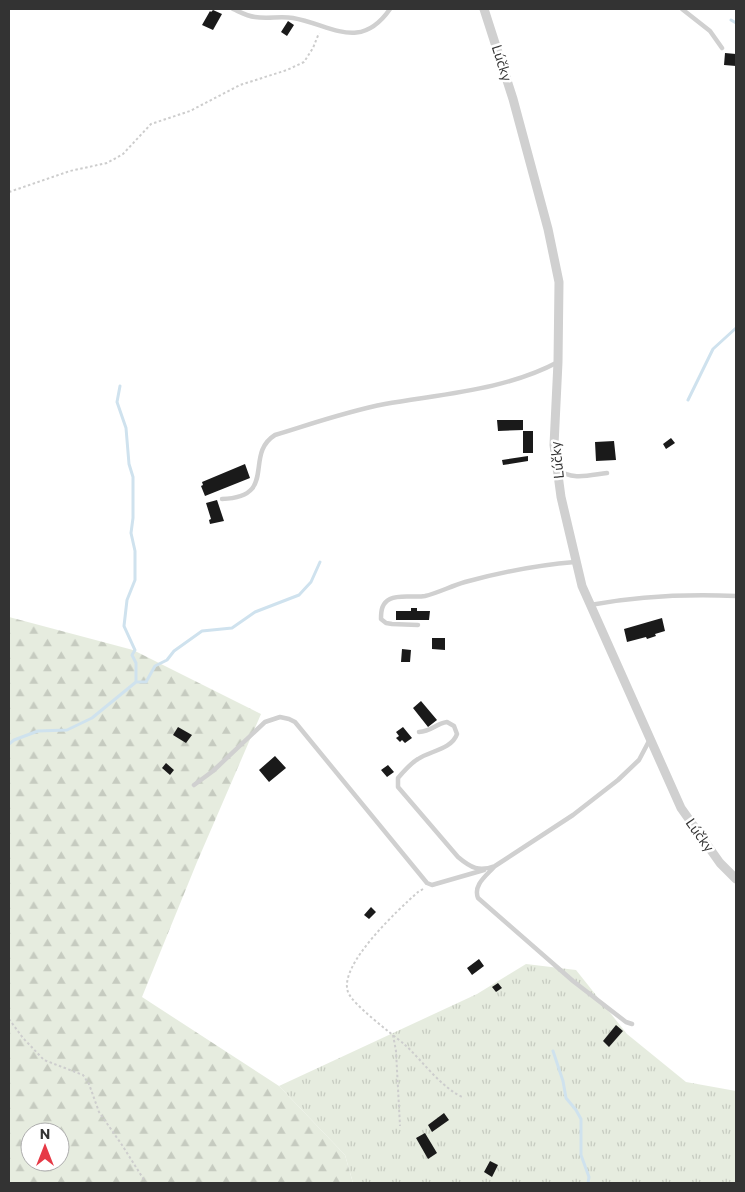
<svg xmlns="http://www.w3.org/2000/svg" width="745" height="1192" viewBox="0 0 745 1192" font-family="Commissioner,sans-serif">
	<defs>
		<pattern id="grass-tufts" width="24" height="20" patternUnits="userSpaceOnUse" patternTransform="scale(1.25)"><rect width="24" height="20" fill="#e6ecdf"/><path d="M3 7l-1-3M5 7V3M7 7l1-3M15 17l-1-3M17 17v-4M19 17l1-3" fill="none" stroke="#c6cbc0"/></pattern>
		<pattern id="forest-firs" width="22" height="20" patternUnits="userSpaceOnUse" patternTransform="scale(1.25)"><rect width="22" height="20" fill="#e6ecdf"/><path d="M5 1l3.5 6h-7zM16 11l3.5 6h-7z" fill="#c6cbc0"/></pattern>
	</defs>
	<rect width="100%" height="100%" fill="#fff"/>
	<path fill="url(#grass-tufts)" d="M526 964 576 970 627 1034 686 1082 736 1091V1183H353L345 1155 279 1086 477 994Z"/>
	<path fill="url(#forest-firs)" fill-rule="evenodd" d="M9 617 133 650 261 714 197 862 142 997 279 1086 345 1155 353 1183H9ZM30 1132H60V1162H30Z"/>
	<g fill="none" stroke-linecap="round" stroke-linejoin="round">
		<path stroke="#cfe2ee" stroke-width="3" d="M731 20 736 23
			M688 400 713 349 736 328
			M136 682H146L155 666 167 660 174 651 202 631 232 628 255 612 299 595 311 582 320 562
			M9 744 14 740 38 731 67 730 92 718 136 682V663L132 655 135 650 124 626 127 600 135 580V551L131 533 133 518V477L129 464 126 428 117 402 120 386
			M553 1051 563 1081 566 1098 576 1110 581 1119V1155L589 1177 588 1183"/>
	</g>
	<path fill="#1a1a1a" d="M213 10 222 14 213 30 202 25 210 11 211 12Z
		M288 21 294 25 287 36 281 32Z
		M725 53 736 54V66L724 65Z
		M497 420H523V430L498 431Z
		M523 431H533V453H523Z
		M671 438 675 443 666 449 663 444Z
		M614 441 616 460 596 461 595 442Z
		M528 456V461L503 465 502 460Z
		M245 464 250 478 205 496 201 486 203 485 202 482Z
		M217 500 224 521 210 524 209 520 211 519 206 503Z
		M411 608H417V611H430L429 620H396V611H411Z
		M662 618 665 631 655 634 656 636 647 639 646 637 627 642 624 629Z
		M432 638H445V650L432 649Z
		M402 649 411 650 410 662H401Z
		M421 701 437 720 428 727 413 708Z
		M178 727 192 735 186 743 173 735Z
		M403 727 412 738 405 743 402 740 400 742 396 738 399 736 396 732Z
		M275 756 286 768 269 782 259 770Z
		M166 763 174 770 170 775 162 768Z
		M388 765 394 772 387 777 381 770Z
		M371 907 376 912 369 919 364 915Z
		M479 959 484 966 472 975 467 968Z
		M498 983 502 988 496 992 492 987Z
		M616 1025 623 1031 609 1047 603 1041Z
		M444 1113 449 1120 432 1132 428 1125Z
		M425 1133 437 1153 428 1159 416 1138Z
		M490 1161 498 1165 492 1177 484 1172Z"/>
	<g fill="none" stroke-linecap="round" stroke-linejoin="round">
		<path stroke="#cdcdcd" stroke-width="2" stroke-dasharray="2.5 2.5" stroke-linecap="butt" d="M9 192 70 171 107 163 123 154 151 124 190 111 240 85 287 70 304 62 313 48 319 33
			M423 889 418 892C399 909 338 965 348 992 352 1004 392 1034 404 1044 423 1061 440 1087 464 1098
			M9 1019 23 1038 44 1060 83 1075 89 1084 99 1112 122 1145 146 1183
			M393 1035 396 1051 400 1126"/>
		<path stroke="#d0d0d0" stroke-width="4.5" d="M233 9C240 12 247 16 255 17 267 19 281 16 293 18 332 25 360 52 390 9
			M682 9 710 31 722 48
			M557 469C572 481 590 475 607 473
			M222 499C279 497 243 455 275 435 311 424 348 411 385 404 441 394 506 390 558 362
			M590 605C638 596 688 594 736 596
			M418 625 392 624 386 623 381 619C381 610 382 603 390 599 400 594 414 598 425 596 438 593 451 586 465 582 502 572 537 565 575 562
			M419 732C432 731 435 724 447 722L454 726 457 734C452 749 430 751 418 759 411 763 404 771 398 778V787L458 857C471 868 479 872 495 866L573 815 618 780 639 760 649 741
			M194 785 213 771 265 722 280 717 289 719 295 722 427 883 432 885 484 870
			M494 867C486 876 473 885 478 898L573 981 626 1022 632 1024"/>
		<path stroke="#d0d0d0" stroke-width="9" d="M484 9 513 99 548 229 559 282 558 362 554 445 561 497 582 586 681 808 720 863 736 879"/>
	</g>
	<g text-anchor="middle" stroke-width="5" stroke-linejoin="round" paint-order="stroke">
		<g font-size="14" fill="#333" stroke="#fff">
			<text transform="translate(502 63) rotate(72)" y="5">Lúčky</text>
			<text transform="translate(557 460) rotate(-96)" y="5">Lúčky</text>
			<text transform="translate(700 835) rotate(54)" y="5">Lúčky</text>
		</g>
	</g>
	<rect width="745" height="1192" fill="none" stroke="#333333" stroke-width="20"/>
	<g transform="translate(45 1147)"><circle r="24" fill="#ffffff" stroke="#adadad"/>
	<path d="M0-4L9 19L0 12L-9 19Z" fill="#e63946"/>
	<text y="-8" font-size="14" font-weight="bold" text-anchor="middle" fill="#333333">N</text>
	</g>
</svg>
